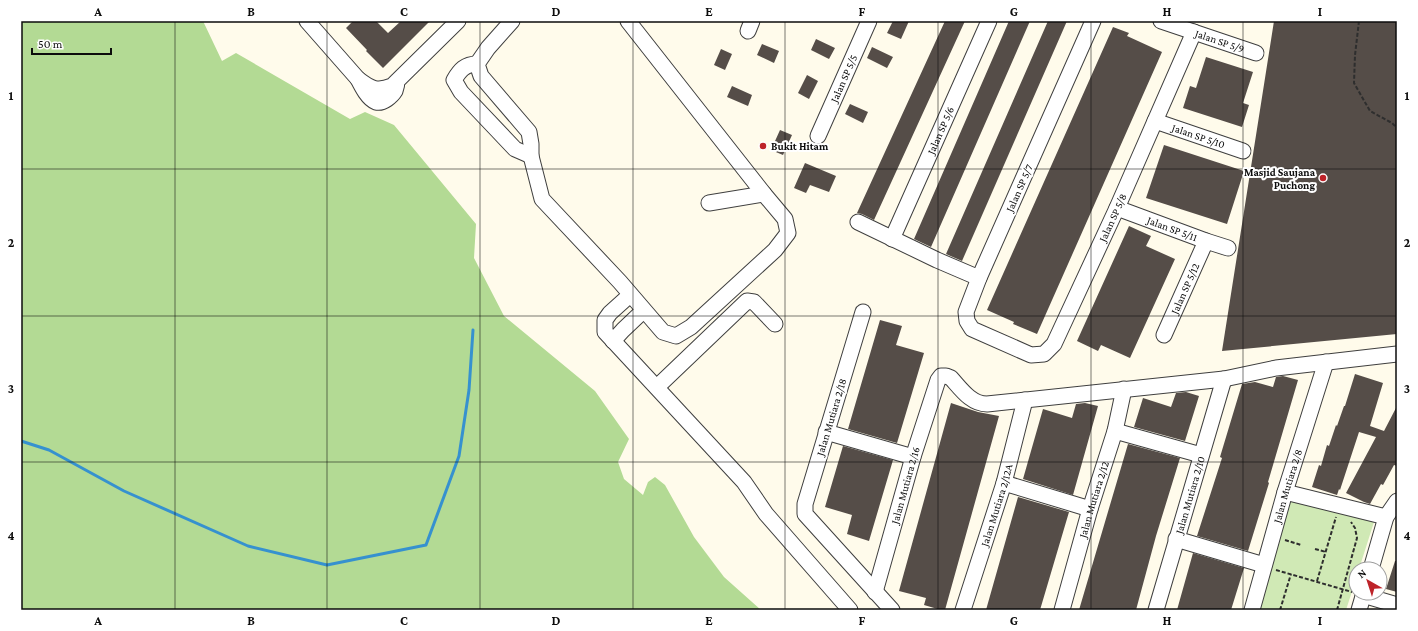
<svg xmlns="http://www.w3.org/2000/svg" width="1418" height="631" viewBox="0 0 1418 631" font-family="'Crimson Pro',serif">
	<rect width="100%" height="100%" fill="#fffbeb"/>
	<path fill="#d0e9b5" d="M1289 501 1374 522 1359 569H1356V579L1346 610H1259Z"/>
	<path fill="#b3da94" d="M21 21H203L222 61 236 53 350 119 365 112 394 125 476 224 474 258 504 316 595 391 629 439 618 462 624 479 643 495 648 482 655 477 665 485 694 537 724 577 761 610H21Z"/>
	<g fill="none" stroke-linecap="round" stroke-linejoin="round">
		<path stroke="#3691cf" stroke-width="3" d="M21 441 49 450 124 491 248 546 327 565 426 545 459 456 469 390 473 330"/>
	</g>
	<path fill="#554d48" d="M353 21H376L388 33 401 21H430L383 68 366 51 367 50 346 28Z
		M893 21H909L901 39 887 33Z
		M945 21H965L874 220 862 214 857 213Z
		M1009 21H1030L931 247 914 239Z
		M1048 21H1067L962 261 946 254Z
		M1274 21H1397V334L1222 351Z
		M1113 27 1129 33 1127 36 1162 52 1037 334 1013 324 1014 322 987 310Z
		M816 39 835 48 829 59 811 50Z
		M762 44 779 51 774 63 757 55Z
		M872 47 893 57 887 68 867 58Z
		M721 49 732 54 725 70 714 65Z
		M1206 57 1253 72 1243 103 1249 105 1242 127 1183 108 1190 86 1196 88Z
		M807 75 818 81 809 99 798 93Z
		M732 86 752 95 748 106 727 97Z
		M850 104 868 112 863 123 845 114Z
		M780 130 792 135 783 155 771 150Z
		M1164 145 1244 171 1227 224 1146 198Z
		M805 163 836 176 829 192 810 185 806 193 794 188Z
		M1129 226 1151 236 1146 246 1175 259 1130 358 1101 345 1098 351 1077 341Z
		M880 320 902 326 896 345 924 353 897 443 848 429Z
		M1355 374 1383 383 1370 426 1384 431 1397 406V466L1394 465 1383 485 1381 484 1370 504 1364 502 1346 493 1376 437 1359 432 1340 490 1339 489 1337 495 1312 487 1319 465 1321 466 1327 445 1329 446 1336 425 1337 426 1344 406H1345Z
		M1283 376 1298 380 1268 482 1269 483 1248 551 1197 536 1222 458 1220 457 1242 384 1255 382 1273 387 1276 377Z
		M1186 392 1199 396 1185 441 1134 427 1143 398 1171 407 1176 393Z
		M951 403 978 412 999 416 945 610H941L924 605 926 598 899 591Z
		M1085 403 1098 406 1073 495 1023 479 1043 409 1072 418 1076 404Z
		M1128 444 1180 458 1156 536 1136 610H1079Z
		M843 446 893 460 869 541 847 534 852 515 825 507Z
		M1018 497 1069 512 1040 610H986Z
		M1193 553 1244 568 1231 610H1177Z
		M1395 561H1397V592L1386 589Z"/>
	<g fill="none" stroke-linecap="round" stroke-linejoin="round">
		<defs>
			<g id="minor">
				<path d="M307 21 358 79"/>
				<path d="M512 21 488 48 477 64 481 76 529 132 531 144V156L542 199 620 282 663 332 676 336 691 327 775 250 788 233 785 219 764 194 628 21"/>
				<path id="s1" d="M1093 21 979 278 966 312 967 321 972 329 1031 355 1044 354 1054 344 1117 208 1194 32"/>
				<path id="s2" d="M1161 21 1256 53"/>
				<path d="M748 31 752 21"/>
				<path d="M477 64C465 64 460 70 454 80L461 92 515 149 531 156"/>
				<path d="M397 81C397 84 396 88 395 91 392 96 383 104 376 102 368 99 362 87 358 79 371 89 377 92 392 86L458 21"/>
				<path id="s3" d="M1155 121 1243 151"/>
				<path id="s4" d="M818 136 869 21"/>
				<path d="M709 203 764 194"/>
				<path id="s5" d="M1117 208 1206 241 1228 248"/>
				<path d="M858 222 937 260 979 278"/>
				<path id="s6" d="M892 239 989 21"/>
				<path d="M630 295 610 313 605 320V332L744 482 766 514 850 610"/>
				<path d="M863 312 805 504V514L892 610"/>
				<path id="s7" d="M1164 335 1206 241"/>
				<path d="M613 341 623 330 643 311"/>
				<path d="M657 387 747 301 754 302 775 324"/>
				<path d="M1115 431 1201 455"/>
				<path d="M826 432 913 457"/>
				<path d="M1004 483 1090 509"/>
				<path d="M1285 492 1386 517"/>
				<path d="M1176 539 1264 565"/>
				<path d="M1371 569 1386 517 1397 501"/>
				<path id="s8" d="M875 592 913 457 938 380 941 376H946L951 378C961 389 971 404 987 404L1224 379 1276 368 1397 354"/>
				<path d="M1363 595 1397 605"/>
				<path id="s9" d="M963 610 1004 483 1025 400"/>
				<path id="s10" d="M1062 610 1090 509 1115 431 1124 389"/>
				<path id="s11" d="M1156 610 1224 379"/>
				<path id="s12" d="M1252 610 1285 492 1326 362"/>
				<path d="M1359 610 1364 593"/>
			</g>
		</defs>
		<use href="#minor" stroke="#3f3f3f" stroke-width="17"/>
		<path stroke="#2e2e2e" stroke-width="2" stroke-dasharray="4 2" stroke-linecap="butt" d="M1359 21 1355 55 1354 83 1370 111 1392 123 1397 128
			M1285 540 1301 545
			M1315 549 1326 552
			M1276 570 1352 592
			M1317 581 1336 517
			M1280 610 1291 574
			M1337 610 1357 538 1355 528 1351 522"/>
		<use href="#minor" stroke="#fff" stroke-width="15"/>
	</g>
	<path fill="none" stroke="#0c0c0c" stroke-width="1" stroke-opacity="0.55" d="M175 21V610M327 21V610M480 21V610M633 21V610M785 21V610M938 21V610M1091 21V610M1243 21V610M21 169H1397M21 316H1397M21 462H1397"/>
	<g fill="#be2329" stroke="#fff" stroke-width="1.5">
		<circle cx="763" cy="146" r="4"/>
		<circle cx="1323" cy="178" r="4"/>
	</g>
	<g text-anchor="middle" stroke-width="4" stroke-linejoin="round" paint-order="stroke">
		<g font-size="11" fill="#0c0c0c" stroke="#fff">
			<text dy="4" stroke="none"><textPath href="#s2" startOffset="62">Jalan SP 5/9</textPath></text>
			<text dy="4" stroke="none"><textPath href="#s4" startOffset="63">Jalan SP 5/5</textPath></text>
			<text dy="4" stroke="none"><textPath href="#s6" startOffset="119">Jalan SP 5/6</textPath></text>
			<text dy="4" stroke="none"><textPath href="#s3" startOffset="46">Jalan SP 5/10</textPath></text>
			<text transform="translate(1019 188) rotate(-66)" y="4">Jalan SP 5/7</text>
			<text dy="4" stroke="none"><textPath href="#s1" startOffset="567">Jalan SP 5/8</textPath></text>
			<text dy="4" stroke="none"><textPath href="#s5" startOffset="59">Jalan SP 5/11</textPath></text>
			<text dy="4" stroke="none"><textPath href="#s7" startOffset="51">Jalan SP 5/12</textPath></text>
			<text transform="translate(831 417) rotate(-73)" y="4">Jalan Mutiara 2/18</text>
			<text dy="4" stroke="none"><textPath href="#s8" startOffset="111">Jalan Mutiara 2/16</textPath></text>
			<text dy="4" stroke="none"><textPath href="#s12" startOffset="129">Jalan Mutiara 2/8</textPath></text>
			<text dy="4" stroke="none"><textPath href="#s11" startOffset="120">Jalan Mutiara 2/10</textPath></text>
			<text dy="4" stroke="none"><textPath href="#s10" startOffset="115">Jalan Mutiara 2/12</textPath></text>
			<text dy="4" stroke="none"><textPath href="#s9" startOffset="110">Jalan Mutiara 2/12A</textPath></text>
		</g>
		<g font-size="11" font-weight="bold" fill="#0c0c0c" stroke="#fff" text-anchor="start">
			<text x="771" y="150">Bukit Hitam</text>
			<text x="1315" y="176" text-anchor="end">Masjid Saujana<tspan x="1315" dy="13">Puchong</tspan></text>
		</g>
	</g>
	<rect width="1418" height="631" fill="none" stroke="#ffffff" stroke-width="44"/>
	<g transform="translate(1368 581) rotate(321)"><circle r="19" fill="#ffffff" stroke="#9e9e9e"/>
	<path d="M0-3L7 15L0 10L-7 15Z" fill="#be2329"/>
	<text y="-6" font-size="11" font-weight="bold" text-anchor="middle" fill="#0c0c0c">N</text>
	</g>
	<path d="M32 48v6h79v-6" fill="none" stroke="#0c0c0c" stroke-width="2"/>
	<text x="38" y="48" font-size="12" fill="#0c0c0c" stroke="#ffffff" stroke-width="3" paint-order="stroke">50 m</text>
	<rect x="22" y="22" width="1374" height="587" fill="none" stroke="#0c0c0c" stroke-width="1.5"/>
	<g font-size="13" text-anchor="middle" font-weight="bold" fill="#0c0c0c">
		<text x="98" y="16">A</text>
		<text x="251" y="16">B</text>
		<text x="404" y="16">C</text>
		<text x="556" y="16">D</text>
		<text x="709" y="16">E</text>
		<text x="862" y="16">F</text>
		<text x="1014" y="16">G</text>
		<text x="1167" y="16">H</text>
		<text x="1320" y="16">I</text>
		<text x="11" y="100">1</text>
		<text x="1407" y="100">1</text>
		<text x="11" y="247">2</text>
		<text x="1407" y="247">2</text>
		<text x="11" y="393">3</text>
		<text x="1407" y="393">3</text>
		<text x="11" y="540">4</text>
		<text x="1407" y="540">4</text>
		<text x="98" y="625">A</text>
		<text x="251" y="625">B</text>
		<text x="404" y="625">C</text>
		<text x="556" y="625">D</text>
		<text x="709" y="625">E</text>
		<text x="862" y="625">F</text>
		<text x="1014" y="625">G</text>
		<text x="1167" y="625">H</text>
		<text x="1320" y="625">I</text>
	</g>
</svg>
